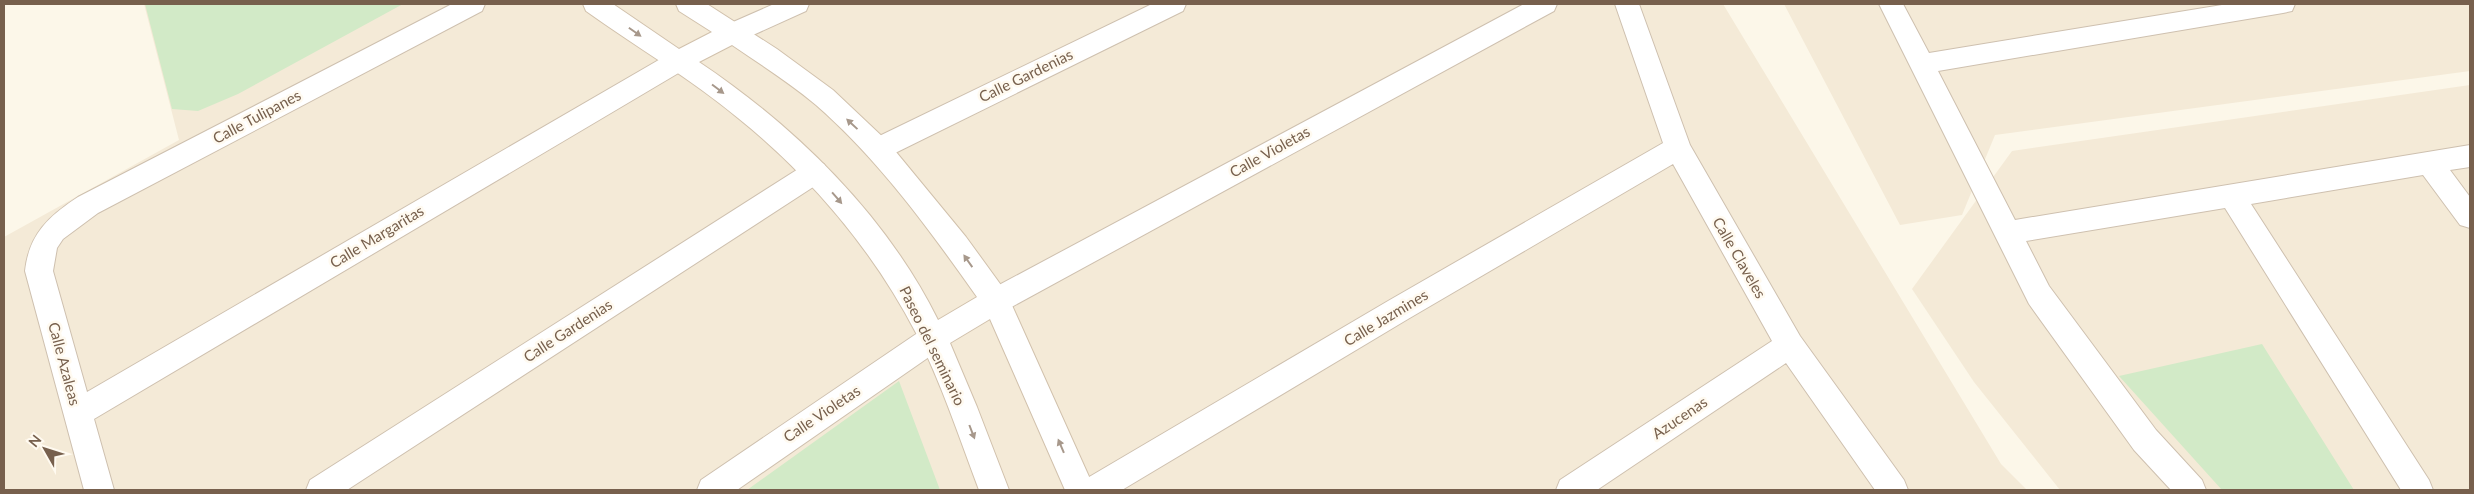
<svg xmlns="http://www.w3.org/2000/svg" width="2474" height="494" viewBox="0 0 2474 494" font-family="Lato,sans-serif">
	<rect width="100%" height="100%" fill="#fcf7e9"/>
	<path fill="#f4ead7" d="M144 4H1723L2001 464 2027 490H4V237L179 140Z
		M1784 4H2470V71L1995 135 1962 215 1900 225Z
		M2470 85V490H2060L1974 382 1912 289 2012 151Z"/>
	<path fill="#d2eac7" d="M145 4H403L238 94 198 111 172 109Z
		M2262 344 2354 490H2222L2119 376Z
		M899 381 940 490H747Z"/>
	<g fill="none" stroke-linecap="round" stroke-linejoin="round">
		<defs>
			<path id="street" d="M452 4H485L482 11 98 213 63 239 57 248 53 271 87 392 669 54 678 51 687 54 691 61 687 68 94 419 114 490H84L25 271C29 234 49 216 78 197Z
				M774 4H809L806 11 742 40 733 43 724 40 721 33 724 26Z
				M1152 4H1186L1183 11 887 157 878 160 869 157 865 149 869 141Z
				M1524 4H1557L1554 11 1006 310 996 313 986 310 982 301 986 292Z
				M1615 4H1639L1690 145 1800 336 1904 480 1908 490H1875L1786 363 1597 490H1556L1560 480 1772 341 1673 164 1408 319 1122 490H1080L1084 480 1388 301 1663 143Z
				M1879 4H1903L1929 53 2228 4H2295L2292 11 2283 13 1938 71 2015 220 2470 145V167L2450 170 2470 197V228L2460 225 2423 175 2251 204 2429 480 2433 490H2401L2225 208 2026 241 2049 286 2156 430 2202 480 2206 490H2171L2134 450 2029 304Z
				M815 161 824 164 828 172 824 180 347 490H306L310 480 806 164Z
				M932 326 942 330 946 339 942 348 737 490H697L701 480 922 330Z"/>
			<path id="secondary" d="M583 4H613L679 49 712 32 679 11 676 4H707L777 49 833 90 887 141 966 237 1006 292 1095 490H1065L990 319 950 343 977 407 1009 490H979C959 437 941 382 916 333 873 250 810 176 738 118 690 78 636 47 586 11ZM732 45C760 64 790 83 816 105 879 160 929 229 977 297L938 320C886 215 796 127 699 62Z"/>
		</defs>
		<use href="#street" stroke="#cec0af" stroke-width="2"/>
		<use href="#secondary" stroke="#d1c1ac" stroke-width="2"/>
		<use href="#street" fill="#fff" fill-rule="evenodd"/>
		<use href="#secondary" fill="#fff" fill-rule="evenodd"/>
	</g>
	<defs><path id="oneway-solid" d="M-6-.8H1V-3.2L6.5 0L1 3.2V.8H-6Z" transform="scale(1.25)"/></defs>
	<g fill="#a7988b">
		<use href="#oneway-solid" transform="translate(635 32) rotate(35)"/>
		<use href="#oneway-solid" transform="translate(718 89) rotate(37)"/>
		<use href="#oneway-solid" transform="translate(852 124) rotate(-137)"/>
		<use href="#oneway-solid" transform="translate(837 198) rotate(49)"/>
		<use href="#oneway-solid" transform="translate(968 261) rotate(-125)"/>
		<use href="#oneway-solid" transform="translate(972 432) rotate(69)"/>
		<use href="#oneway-solid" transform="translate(1061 446) rotate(-113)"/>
	</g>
	<g text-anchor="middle" stroke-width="5" stroke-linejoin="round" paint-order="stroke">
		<g font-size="15" fill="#77604d" stroke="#fffaf0">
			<text transform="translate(1026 76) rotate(-26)" y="5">Calle Gardenias</text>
			<text transform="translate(257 117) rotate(-28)" y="5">Calle Tulipanes</text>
			<text transform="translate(1270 152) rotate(-29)" y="5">Calle Violetas</text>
			<text transform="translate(377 237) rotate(-31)" y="5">Calle Margaritas</text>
			<text transform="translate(1739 258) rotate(60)" y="5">Calle Claveles</text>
			<text transform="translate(1386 318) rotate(-31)" y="5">Calle Jazmines</text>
			<text transform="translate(568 331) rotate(-33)" y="5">Calle Gardenias</text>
			<text transform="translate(932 346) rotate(64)" y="5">Paseo del seminario</text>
			<text transform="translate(64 364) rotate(75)" y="5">Calle Azaleas</text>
			<text transform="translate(822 414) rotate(-34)" y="5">Calle Violetas</text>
			<text transform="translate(1680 418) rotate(-34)" y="5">Azucenas</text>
		</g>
	</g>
	<rect width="2474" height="494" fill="none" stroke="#77604d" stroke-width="10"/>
	<g transform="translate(45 449) rotate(309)" stroke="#fffaf0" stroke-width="4" paint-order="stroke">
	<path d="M0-4L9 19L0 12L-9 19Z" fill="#77604d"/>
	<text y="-8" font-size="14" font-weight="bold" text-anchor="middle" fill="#77604d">N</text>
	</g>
</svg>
